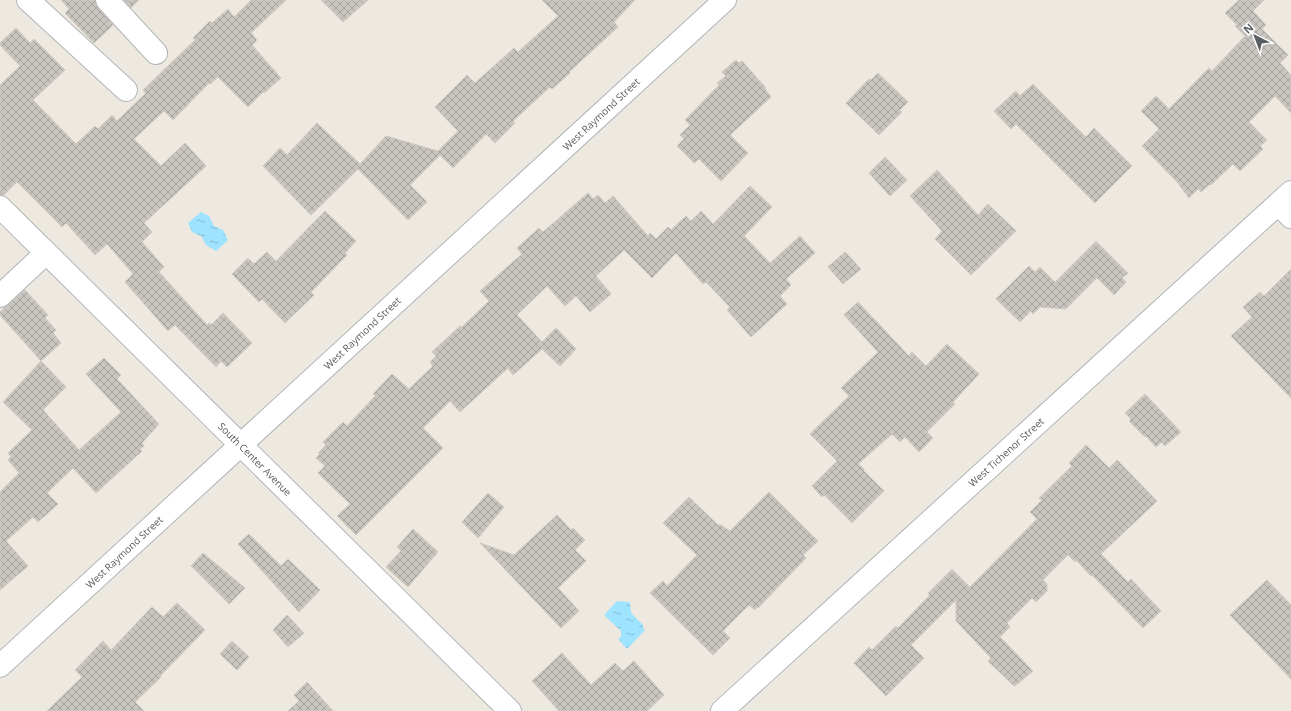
<svg xmlns="http://www.w3.org/2000/svg" width="1291" height="711" viewBox="0 0 1291 711" font-family="'Open Sans',sans-serif">
	<defs>
		<pattern id="water-ripples" width="26" height="14" patternUnits="userSpaceOnUse"><rect width="26" height="14" fill="#9ee3ff"/><path d="M2 4q2-2 4 0t4 0M15 11q2-2 4 0t4 0" fill="none" stroke="#84bbd2"/></pattern>
		<pattern id="building-cross-hatch" width="8" height="8" patternUnits="userSpaceOnUse"><rect width="8" height="8" fill="#c9c5c0"/><path d="M0 0l8 8M0 8l8-8" fill="none" stroke="#a6a39f"/></pattern>
	</defs>
	<rect width="100%" height="100%" fill="#ede8e0"/>
	<path fill="url(#water-ripples)" d="M201 212 209 216 214 226 223 230 228 240 216 251 206 245 201 236 192 232 188 223Z
		M617 601 630 602 631 613 643 625V628L645 630 627 649 618 639 621 637V631L604 615Z"/>
	<path fill="url(#building-cross-hatch)" stroke="#d1c9bf" d="M61 0H95L98 8 113 25 94 43 65 13 69 9Z
		M124 0H139L131 8Z
		M251 0H286L251 33 257 40 252 45 281 78 264 93 263 92 248 107 218 77 210 84 209 83 173 120 164 111 134 139 161 166 185 143 206 166 144 223 152 232 142 242 164 267 159 272 207 325 209 323 211 325 223 313 252 343 227 367 221 361 216 367 175 325 168 331 125 282 133 274 107 244 95 255 66 223 62 227 17 182 4 195H0V85L20 66 0 45V43L16 28 30 43 34 39 65 70 33 100 76 144 95 126 98 129 112 115 117 121 146 93 143 90 195 40 193 38 210 21 212 23 228 9 234 17Z
		M321 0H368L343 22Z
		M542 0H635L614 22 618 27 569 72 570 73 552 89 550 87 513 121 515 123 495 143 486 134 453 168 440 155 410 185 427 202 408 220 358 169 311 215 263 166 280 148 287 155 317 123 360 164 386 136 438 151 458 131 435 107 467 75 475 83 514 48 518 52 558 16Z
		M1239 0H1264L1253 11 1266 25 1262 29 1288 55 1280 63 1291 75V113L1275 96 1249 122 1267 140 1260 146 1263 149 1240 171 1233 164 1211 185 1210 184 1201 192 1198 189 1189 198 1177 182 1142 146 1159 129 1141 111 1156 96 1169 109 1209 68 1212 71 1245 36 1235 26 1237 25 1225 13Z
		M736 60 739 63 742 61 766 88 765 89 771 97 730 135 748 153 721 181 699 159 694 163 677 146 684 139 680 135 690 125 685 120 719 85 717 83 726 76 722 72Z
		M878 73 908 102 900 110 902 112 879 135 846 103 869 79 871 80Z
		M1033 84 1086 137 1094 128 1132 166 1095 203 1016 124 1011 129 994 111 1016 91 1020 96Z
		M885 157 907 180 890 196 869 173Z
		M937 170 978 215 988 204 1016 231 971 275 935 239 942 231 910 196Z
		M750 186 772 207 744 236 770 263 800 236 815 253 786 279 791 285 780 296 787 304 751 337 727 310 730 307 706 282 703 284 676 253 652 278 624 250 596 276 611 294 590 312 576 296 565 306 547 286 517 315 542 342 556 328 576 349 560 366 542 349 513 375 508 368 460 412 450 401 423 428 443 448 356 535 337 516 350 504 318 473 325 466 316 458 320 454 318 453 326 445 323 442 343 422 347 426 375 396 373 394 392 374 409 389 433 366 430 362 436 356 432 352 460 326 462 327 489 301 480 291 522 254 517 248 539 228 543 232 588 193 593 199 598 195 605 203 613 196 648 236 650 233 656 239 668 227 671 230 686 216 691 221 701 211 713 224Z
		M325 211 356 241 345 253 347 255 311 292 314 295 285 323 262 299 259 302 232 274 248 258 254 264 267 252 276 261Z
		M1096 241 1128 273 1122 278 1126 282 1114 295 1097 278 1066 309 1040 307 1033 314 1031 311 1020 322 996 299 1029 266 1035 272 1040 267 1055 282Z
		M845 252 861 269 843 284 828 267Z
		M1291 269V398L1231 336 1252 317 1243 307 1260 292 1264 296Z
		M25 290 48 315 45 318 56 330 53 333 61 343 41 361 0 315V312Z
		M858 302 909 356 912 352 926 366 947 344 979 374 953 402 955 404 927 432 933 438 919 452 905 437 900 442 892 434 858 464 864 469 863 470 884 491 852 523 824 495 822 497 812 486 837 461 810 434 849 396 841 388 878 352 844 315Z
		M104 358 121 375 117 379 159 424 142 443 144 446 140 449 142 451 96 493 73 468 47 493 58 504 38 522 33 517 6 541 28 566 0 590V492L19 473 8 460 11 457 8 453 32 430 3 402 41 361 66 387 43 410 79 450 121 412 86 374Z
		M1145 394 1181 432 1165 446 1162 442 1156 447 1146 436 1145 437 1129 421 1131 419 1125 413Z
		M1086 445 1109 468 1117 460 1157 501 1101 554 1128 582 1131 579 1161 611 1143 628 1092 575 1091 576 1076 560 1075 562 1068 555 1043 580 1047 584V591L1036 602 1032 598 1007 623 1010 627 1000 637 1033 671 1015 686 1013 685 988 661 991 658 956 621V600L911 645 924 658 886 696 854 663 869 647 872 650 896 626 898 628 930 595 928 593 952 569 970 587 1037 519 1030 512 1042 500 1039 498 1072 466 1069 463Z
		M769 492 818 541 803 555 806 558 758 608 757 607 755 610 749 605 723 631 730 638 713 655 650 593 663 581 667 586 697 555 663 523 689 497 718 525H721L730 531Z
		M488 493 504 507 478 538 462 522Z
		M557 515 571 530 573 528 585 540 575 550 586 561 558 588 579 611 561 628 480 543 514 555Z
		M413 529 438 552 408 587 386 567 401 551 397 547Z
		M249 534 281 566 288 559 320 590 299 612 238 544Z
		M203 553 245 588 229 604 191 566Z
		M1267 580 1291 605V679L1230 615Z
		M177 603 205 630 160 676 161 677 135 702 144 711H47L82 677 75 670 103 641 111 650 152 607 163 617Z
		M287 615 304 633 288 647 273 630Z
		M232 641 249 657 237 670 220 654Z
		M562 653 591 685 615 663 623 671 634 661 664 695 647 711H559L532 681Z
		M307 682 333 711H288L299 701 294 695Z"/>
	<g fill="none" stroke-linecap="round" stroke-linejoin="round">
		<defs>
			<path id="minor" d="M28 0 126 90
				M107 0 156 53
				M1278 204 1291 217
				M0 207 510 711
				M0 296 46 253
				M0 666 725 0
				M722 711 1291 192"/>
		</defs>
		<use href="#minor" stroke="#b1b5b9" stroke-width="24"/>
		<use href="#minor" stroke="#fff" stroke-width="22"/>
	</g>
	<g text-anchor="middle" stroke-width="3" stroke-linejoin="round" paint-order="stroke">
		<g font-size="10" fill="#595e62" stroke="#fff">
			<text transform="translate(601 114) rotate(-43)" y="4">West Raymond Street</text>
			<text transform="translate(362 333) rotate(-43)" y="4">West Raymond Street</text>
			<text transform="translate(1006 452) rotate(-42)" y="4">West Tichenor Street</text>
			<text transform="translate(255 459) rotate(45)" y="4">South Center Avenue</text>
			<text transform="translate(124 552) rotate(-43)" y="4">West Raymond Street</text>
		</g>
	</g>
	<g transform="translate(1255 36) rotate(318)" stroke="#ffffff" stroke-width="3" paint-order="stroke">
	<path d="M0-3L7 15L0 10L-7 15Z" fill="#595e62"/>
	<text y="-6" font-size="11" font-weight="bold" text-anchor="middle" fill="#595e62">N</text>
	</g>
</svg>
